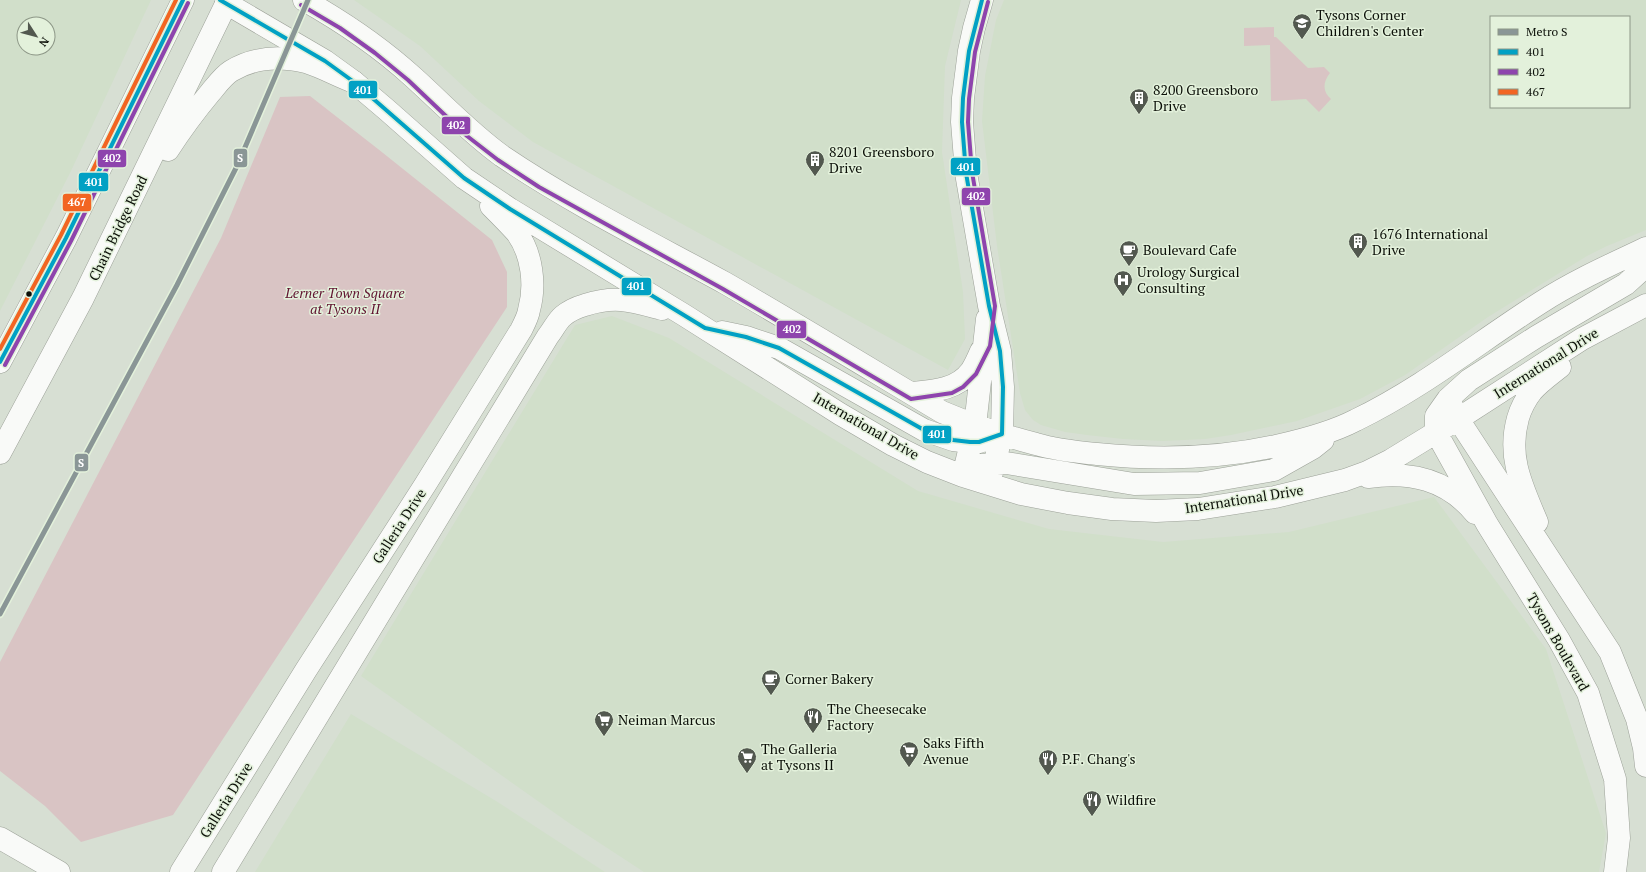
<svg xmlns="http://www.w3.org/2000/svg" width="1646" height="872" viewBox="0 0 1646 872" font-family="'PT Serif',serif">
	<rect width="100%" height="100%" fill="#d7dfd3"/>
	<path fill="#d1dfca" fill-rule="evenodd" d="M0 0H151L70 173 0 311ZM24 24H48V48H24Z
		M354 0H961L945 66 942 152 963 292 965 339 948 370 533 142 479 101 420 46Z
		M1004 0H1646V230L1607 246 1587 256 1488 317 1405 375 1360 399 1297 421 1231 435 1205 439 1163 441 1123 439 1087 435 1065 432 1041 425 1033 420 1025 410 1020 393 997 246 982 121 985 76 996 20ZM1491 17H1629V107H1491Z
		M612 316 669 338 918 491 1049 529 1163 542 1289 532 1434 497 1546 649 1606 833 1599 872H644L569 823 361 676 575 325Z
		M351 714 496 801 605 872H255Z"/>
	<path fill="#d9c4c4" d="M1274 27V37H1276L1308 68 1324 67 1330 73C1323 82 1322 91 1331 99L1319 112 1306 99 1271 101 1270 45 1244 46V28Z
		M310 96 378 149 492 240 507 272V307L173 815 81 842 45 806 0 771V662L221 238 280 97Z"/>
	<g fill="none" stroke-linecap="round" stroke-linejoin="round">
		<defs>
			<path id="secondary" d="M304 0C343 22 380 47 413 77 443 104 470 133 502 156 573 204 650 242 725 283 798 325 870 369 942 412 973 425 1004 436 1036 444 1056 450 1077 452 1097 454 1157 460 1217 459 1276 446 1303 440 1331 433 1356 420 1422 388 1479 342 1540 303 1574 281 1610 265 1646 248
				M982 0 974 28 969 51 963 98 962 122 966 173 989 306 1000 351 1003 387 1002 434 989 484
				M226 3 325 61 354 82 387 110 464 178 510 209 684 315 840 414 893 445 927 462 963 476 1021 494 1068 503 1112 509 1156 511 1198 509 1275 497 1345 480 1367 472 1391 460 1458 419 1582 339 1646 305
				M722 332 746 337 779 348 924 430 953 440 970 442H979L1002 434
				M911 393C933 391 957 390 971 371 975 365 978 358 981 351
				M1452 406 1458 419 1610 652 1637 719 1644 748 1646 766
				M981 465 1006 463 1134 484 1200 483 1274 470 1313 448 1323 440
				M963 476 975 426 987 319
				M1368 477C1410 471 1447 479 1475 513
				M1537 522C1522 486 1507 457 1518 418 1521 408 1525 400 1532 391 1540 382 1550 375 1560 367
				M0 838 59 872
				M181 872 306 670 425 485 521 330C524 324 528 317 529 310 536 285 532 254 517 233 509 224 500 215 491 206
				M223 872 548 336C553 330 557 321 563 316 569 311 578 307 585 305 616 295 632 301 662 309
				M1615 872 1619 838 1615 779 1588 693 1559 640 1487 524 1436 432V416L1448 399 1469 380 1536 337 1626 284 1646 266"/>
			<path id="primary" d="M168 150C181 130 195 111 210 93 216 86 223 76 231 71 254 57 281 56 306 62 322 67 338 76 354 82
				M0 362 66 238 183 0
				M0 453 83 298 228 0"/>
		</defs>
		<use href="#secondary" stroke="#9ca198" stroke-width="23"/>
		<use href="#primary" stroke="#9ca198" stroke-width="23"/>
		<use href="#secondary" stroke="#f9faf8" stroke-width="22"/>
		<use href="#primary" stroke="#f9faf8" stroke-width="22"/>
		<defs>
			<path id="bus-1" d="M220 0 325 61 354 82 464 178 510 209 705 328 746 337 779 348 924 430 953 440 970 442H979L1002 434 1003 387 1000 351 989 306 966 173 962 122 963 98 969 51 982 0
				M0 362 66 238 183 0"/>
			<path id="bus-2" d="M301 5 340 28 375 53 408 80 467 136 498 160 539 187 723 289 911 399 952 393 963 387 976 374 990 346 995 306 972 172 968 122 969 99 975 52 988 2
				M5 365 71 241 188 3"/>
			<path id="bus-3" d="M0 349 61 235 176 0"/>
		</defs>
		<use href="#bus-1" stroke="#e3f1db" stroke-width="7"/>
		<use href="#bus-2" stroke="#e3f1db" stroke-width="7"/>
		<use href="#bus-3" stroke="#e3f1db" stroke-width="7"/>
		<use href="#bus-1" stroke="#01a1c4" stroke-width="4"/>
		<use href="#bus-2" stroke="#8e44ad" stroke-width="4"/>
		<use href="#bus-3" stroke="#f26522" stroke-width="4"/>
		<defs>
			<path id="metro-1" d="M0 614 177 285 237 166 308 0"/>
		</defs>
		<use href="#metro-1" stroke="#e3f1db" stroke-width="8"/>
		<use href="#metro-1" stroke="#8a9696" stroke-width="5"/>
	</g>
	<defs>
		<symbol id="school-pin" viewBox="-11 -11 22 30"><path d="M0 17L-7.5 6A9.5 9.5 0 1 1 7.5 6Z" fill="#52584f" stroke="#e3f1db"/><path d="M0-5L7-2L0 1L-7-2ZM-4 1L0 2.5L4 1V4Q0 6-4 4Z" fill="#fff"/></symbol>
		<symbol id="building-pin" viewBox="-11 -11 22 30"><path d="M0 17L-7.5 6A9.5 9.5 0 1 1 7.5 6Z" fill="#52584f" stroke="#e3f1db"/><path d="M-4-6H4V6H1V3H-1V6H-4ZM-2.5-4.3h1.7v1.8h-1.7ZM.8-4.3h1.7v1.8H.8ZM-2.5-1h1.7V.8h-1.7ZM.8-1h1.7V.8H.8Z" fill="#fff"/></symbol>
		<symbol id="cafe-pin" viewBox="-11 -11 22 30"><path d="M0 17L-7.5 6A9.5 9.5 0 1 1 7.5 6Z" fill="#52584f" stroke="#e3f1db"/><path d="M-5.5-4.5H6V0H3Q3 3.5 0 3.5H-2.5Q-5.5 3.5-5.5 0ZM3-3.2v2h1.7v-2ZM-6 4.5H4V6H-6Z" fill="#fff"/></symbol>
		<symbol id="hospital-pin" viewBox="-11 -11 22 30"><path d="M0 17L-7.5 6A9.5 9.5 0 1 1 7.5 6Z" fill="#52584f" stroke="#e3f1db"/><path d="M-5-5h3v3.5h4V-5h3V5h-3V1.5h-4V5h-3Z" fill="#fff"/></symbol>
		<symbol id="restaurant-pin" viewBox="-11 -11 22 30"><path d="M0 17L-7.5 6A9.5 9.5 0 1 1 7.5 6Z" fill="#52584f" stroke="#e3f1db"/><path d="M-5-6h1v4h1v-4h1v4h1v-4h1v5L-1.5 .5V6h-2V.5L-5-1ZM5-6V6H3V1.5H1.5Q1.5-4 5-6Z" fill="#fff"/></symbol>
		<symbol id="supermarket-pin" viewBox="-11 -11 22 30"><path d="M0 17L-7.5 6A9.5 9.5 0 1 1 7.5 6Z" fill="#52584f" stroke="#e3f1db"/><path d="M-6-5.5h2.5l.6 2H6L4.5 2H-2.5L-4.4-4H-6ZM-1.5 3.2a1.3 1.3 0 1 0 .1 0ZM3 3.2a1.3 1.3 0 1 0 .1 0Z" fill="#fff"/></symbol>
	</defs>
	<g fill-rule="evenodd">
		<use href="#school-pin" x="1291" y="12" width="22" height="30"/>
		<use href="#building-pin" x="1128" y="87" width="22" height="30"/>
		<use href="#building-pin" x="804" y="149" width="22" height="30"/>
		<use href="#building-pin" x="1347" y="231" width="22" height="30"/>
		<use href="#cafe-pin" x="1118" y="239" width="22" height="30"/>
		<use href="#hospital-pin" x="1112" y="269" width="22" height="30"/>
		<use href="#cafe-pin" x="760" y="668" width="22" height="30"/>
		<use href="#restaurant-pin" x="802" y="706" width="22" height="30"/>
		<use href="#supermarket-pin" x="593" y="709" width="22" height="30"/>
		<use href="#supermarket-pin" x="898" y="740" width="22" height="30"/>
		<use href="#supermarket-pin" x="736" y="746" width="22" height="30"/>
		<use href="#restaurant-pin" x="1037" y="748" width="22" height="30"/>
		<use href="#restaurant-pin" x="1081" y="789" width="22" height="30"/>
	</g>
	<circle fill="#0b0f08" stroke="#e3f1db" stroke-width="1.5" cx="29" cy="294" r="3.5"/>
	<g text-anchor="middle" stroke-width="3" stroke-linejoin="round" paint-order="stroke">
		<g font-size="14" fill="#0b0f08" stroke="#e3f1db" text-anchor="start">
			<text x="1316" y="20">Tysons Corner<tspan x="1316" dy="16">Children's Center</tspan></text>
			<text x="1153" y="95">8200 Greensboro<tspan x="1153" dy="16">Drive</tspan></text>
			<text x="829" y="157">8201 Greensboro<tspan x="829" dy="16">Drive</tspan></text>
			<text x="1372" y="239">1676 International<tspan x="1372" dy="16">Drive</tspan></text>
			<text x="1143" y="255">Boulevard Cafe</text>
			<text x="1137" y="277">Urology Surgical<tspan x="1137" dy="16">Consulting</tspan></text>
			<text x="785" y="684">Corner Bakery</text>
			<text x="827" y="714">The Cheesecake<tspan x="827" dy="16">Factory</tspan></text>
			<text x="618" y="725">Neiman Marcus</text>
			<text x="923" y="748">Saks Fifth<tspan x="923" dy="16">Avenue</tspan></text>
			<text x="761" y="754">The Galleria<tspan x="761" dy="16">at Tysons II</tspan></text>
			<text x="1062" y="764">P.F. Chang's</text>
			<text x="1106" y="805">Wildfire</text>
		</g>
		<g font-size="14" fill="#0b0f08" stroke="#e3f1db">
			<text transform="translate(118 228) rotate(-64)" y="5">Chain Bridge Road</text>
			<text transform="translate(1546 363) rotate(-32)" y="5">International Drive</text>
			<text transform="translate(866 426) rotate(30)" y="5">International Drive</text>
			<text transform="translate(1244 499) rotate(-9)" y="5">International Drive</text>
			<text transform="translate(399 526) rotate(-57)" y="5">Galleria Drive</text>
			<text transform="translate(1558 642) rotate(60)" y="5">Tysons Boulevard</text>
			<text transform="translate(226 800) rotate(-58)" y="5">Galleria Drive</text>
		</g>
		<g font-size="14" font-style="italic" fill="#611330" stroke="#e3f1db">
			<text x="345" y="298">Lerner Town Square<tspan x="345" dy="16">at Tysons II</tspan></text>
		</g>
	</g>
	<g stroke="#e3f1db" stroke-width="1.5">
		<rect x="348" y="80" width="30" height="19" rx="4" fill="#01a1c4"/>
		<rect x="441" y="116" width="30" height="19" rx="4" fill="#8e44ad"/>
		<rect x="233" y="148" width="15" height="20" rx="4" fill="#8a9696"/>
		<rect x="97" y="149" width="30" height="19" rx="4" fill="#8e44ad"/>
		<rect x="950" y="157" width="31" height="19" rx="4" fill="#01a1c4"/>
		<rect x="78" y="172" width="31" height="20" rx="4" fill="#01a1c4"/>
		<rect x="961" y="187" width="30" height="19" rx="4" fill="#8e44ad"/>
		<rect x="62" y="193" width="30" height="19" rx="4" fill="#f26522"/>
		<rect x="621" y="277" width="31" height="19" rx="4" fill="#01a1c4"/>
		<rect x="776" y="320" width="31" height="19" rx="4" fill="#8e44ad"/>
		<rect x="922" y="425" width="30" height="19" rx="4" fill="#01a1c4"/>
		<rect x="74" y="453" width="15" height="19" rx="4" fill="#8a9696"/>
	</g>
	<g font-size="11" text-anchor="middle" font-weight="bold" fill="#fff">
		<text x="363" y="94">401</text>
		<text x="456" y="129">402</text>
		<text x="240" y="162">S</text>
		<text x="112" y="162">402</text>
		<text x="966" y="171">401</text>
		<text x="94" y="186">401</text>
		<text x="976" y="200">402</text>
		<text x="77" y="206">467</text>
		<text x="636" y="290">401</text>
		<text x="792" y="333">402</text>
		<text x="937" y="438">401</text>
		<text x="81" y="467">S</text>
	</g>
	<rect x="1490" y="16" width="140" height="92" fill="#e3f1db" stroke="#8d9787"/>
	<rect x="1498" y="29" width="20" height="6" fill="#8a9696" stroke="#8d9787"/>
	<text x="1526" y="36" font-size="12" fill="#0b0f08">Metro S</text>
	<rect x="1498" y="49" width="20" height="6" fill="#01a1c4" stroke="#8d9787"/>
	<text x="1526" y="56" font-size="12" fill="#0b0f08">401</text>
	<rect x="1498" y="69" width="20" height="6" fill="#8e44ad" stroke="#8d9787"/>
	<text x="1526" y="76" font-size="12" fill="#0b0f08">402</text>
	<rect x="1498" y="89" width="20" height="6" fill="#f26522" stroke="#8d9787"/>
	<text x="1526" y="96" font-size="12" fill="#0b0f08">467</text>
	<g transform="translate(36 36) rotate(126)"><circle r="19" fill="#e3f1db" stroke="#8d9787"/>
	<path d="M0-3L7 15L0 10L-7 15Z" fill="#52584f"/>
	<text y="-6" font-size="11" font-weight="bold" text-anchor="middle" fill="#0b0f08">N</text>
	</g>
</svg>
